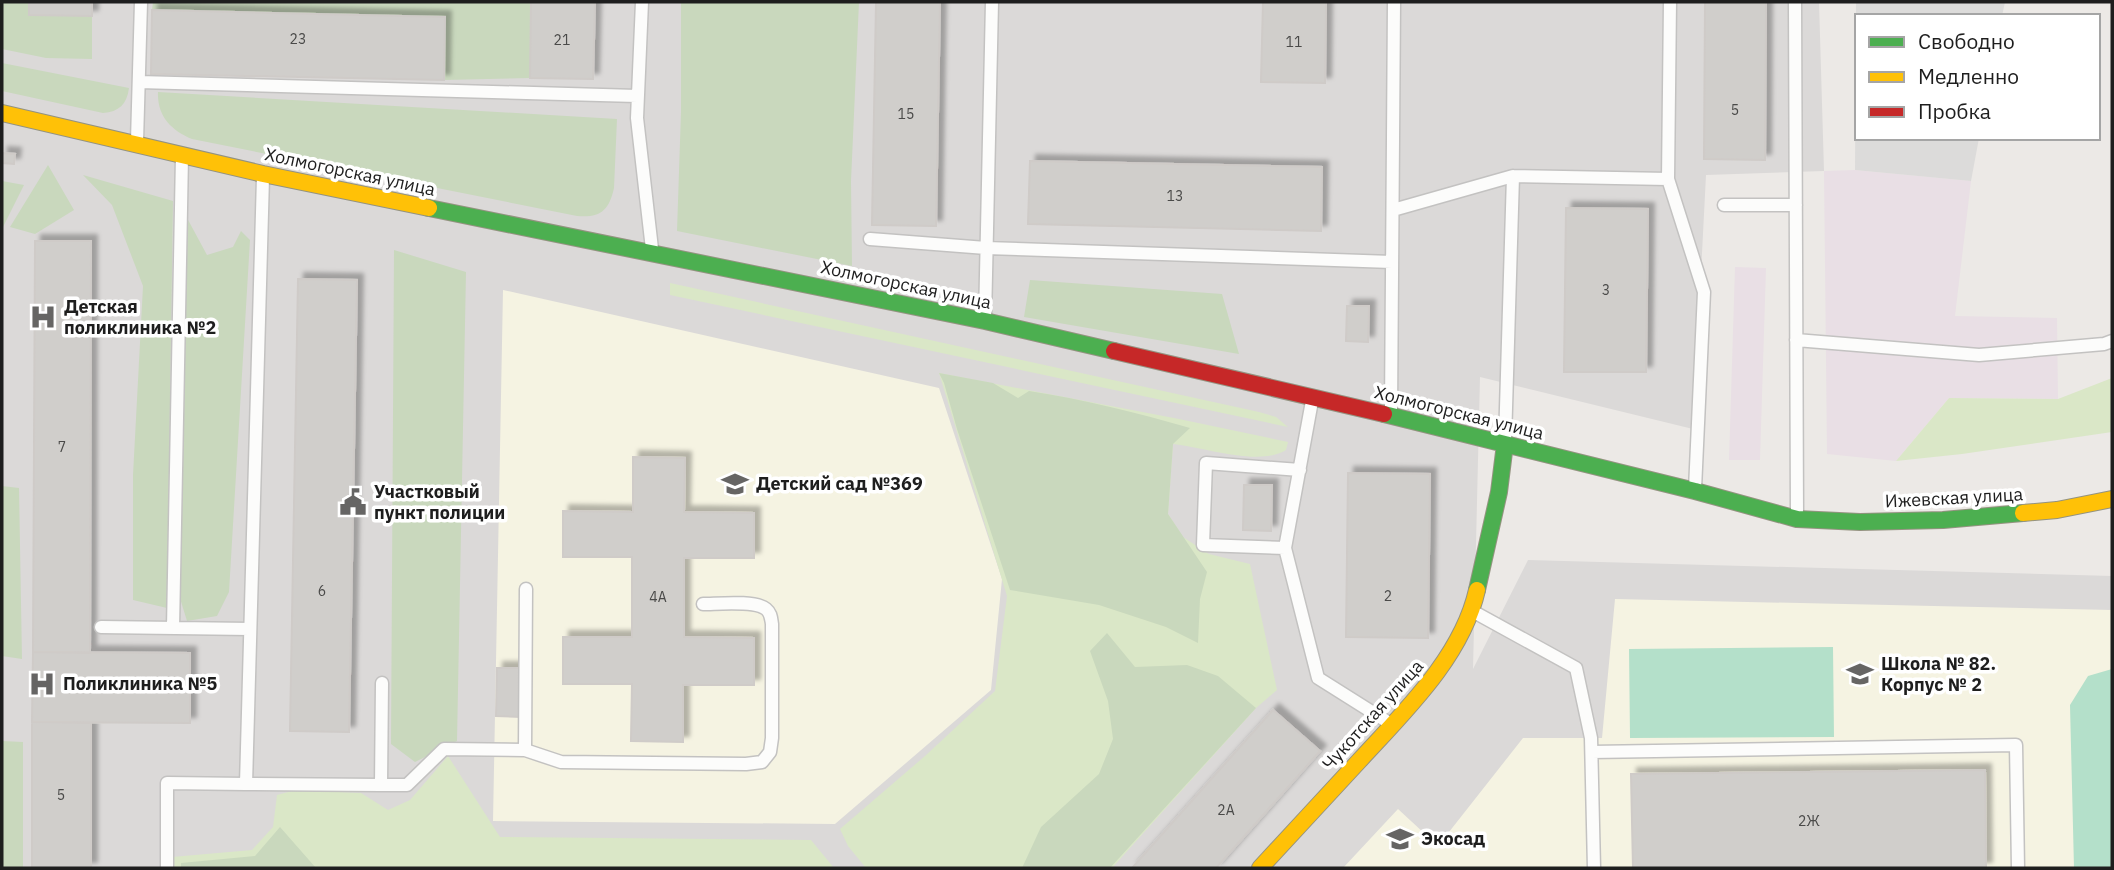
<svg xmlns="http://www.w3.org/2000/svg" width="2114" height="870" viewBox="0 0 2114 870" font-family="'IBM Plex Sans',sans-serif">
	<defs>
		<filter id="shadow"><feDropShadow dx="6" dy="-6" stdDeviation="2" flood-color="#0004"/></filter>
	</defs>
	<rect width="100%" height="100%" fill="#ece9e6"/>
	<path fill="#dbd9d8" d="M2 2H1819L1824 171 1706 175 1693 429 1480 377 1473 669 1528 560 2112 576V868H2Z"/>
	<path fill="#e9dfe5" d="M1855 170 1971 181 1955 316 2057 318 2058 399 1949 398 1896 461 1827 454 1824 171Z
		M1735 267 1766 268 1760 460H1729Z"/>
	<path fill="#f5f3e2" d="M503 290 939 388 1002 579 991 690 835 824 493 821Z
		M1615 599 2112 610V868H1343L1398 809 1438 846 1523 738H1602Z"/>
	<path fill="#dae7c7" d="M670 283 1259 412 1276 417 1288 427 670 295Z
		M939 373 1179 419 1288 442 1286 450C1259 467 1204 447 1173 444L1168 514 1183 537 1209 554 1250 564 1277 690 1256 708 1112 868H866L848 846 840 829 925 756 995 691 1007 596Z
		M2112 378V432L1962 454 1896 461 1949 398 2058 399Z
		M448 756 500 837 811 840 834 868H172V857L252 850 273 827 277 795 296 790 361 793 388 810 410 800Z"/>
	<path fill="#c9d8bd" d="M2 2H29L30 15 92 16V59L46 58 2 49Z
		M153 2H531L530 78 444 80V17L152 10Z
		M681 2H859L851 181 852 266 677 231 681 112Z
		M2 63 129 88C127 104 119 112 103 113L2 91Z
		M158 92 617 119 614 188C609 211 600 218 577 216L192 139C171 130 157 116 158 92Z
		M48 165 74 210 35 234 10 227Z
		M83 175 173 201 167 608 133 600V475L143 286 112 205Z
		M2 181 24 185 2 229Z
		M187 218 207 255 233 247 241 231 250 240 229 592 217 616 187 621 179 595Z
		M394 250 466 272 457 741 415 762 391 744Z
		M1030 280 1222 294 1239 354 1024 317Z
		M939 373 993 383 1018 398 1029 391C1086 400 1135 412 1190 428L1173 444 1168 514 1207 572 1200 599 1198 643 1166 627 1099 605 1010 590 957 429 944 383Z
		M2 486 19 488 22 659 2 656Z
		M1107 633 1135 667 1187 665 1218 676 1256 708 1110 868H1022L1041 827 1099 774 1113 739 1108 701 1090 651Z
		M2 741 23 742V868H2Z
		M280 827 316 868H181V863L255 856Z"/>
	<path fill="#b4e0ca" d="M1833 647 1834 737 1630 738 1629 649Z
		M2112 669V868H2074L2070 705 2088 676Z"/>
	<path fill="#dcdbda" d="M1856 2H2005L2002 16H1857V138H1979L1971 181 1855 170Z"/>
	<path fill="#d0cecb" stroke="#cfcbc8" stroke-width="2" filter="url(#shadow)" d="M29 2H92V16L29 15Z
		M531 2H595L593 79 530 78Z
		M876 2H940L936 226 872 225Z
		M1263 2H1326L1325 83 1261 82Z
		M1705 2H1766L1765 160 1704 159Z
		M152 10 445 17 444 80 151 74Z
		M2 153 15 154 14 164 2 163Z
		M1030 161 1322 167 1321 231 1028 224Z
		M1566 208 1648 209 1646 372H1564Z
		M35 241H91L90 653 33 652Z
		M298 279 357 280 349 732 290 731Z
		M1347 306H1369L1368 342 1346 341Z
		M633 457 685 458 684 512 754 513V558H684V637L754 638V685H683V742L631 741 632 684H563V637H632V557H563V511L633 512Z
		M1348 473 1430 474 1428 638 1346 637Z
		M1244 485H1272L1271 531 1243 530Z
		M33 652 190 653V723L32 722Z
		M497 668H522L521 717 496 716Z
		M1273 710 1320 751 1216 868H1132Z
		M32 722 91 723V868H32Z
		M1985 770 1986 868H1633L1631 774Z"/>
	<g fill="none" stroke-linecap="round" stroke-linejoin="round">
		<defs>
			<path id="lane" d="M642 2 637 118 652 249
				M1670 2 1668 179 1704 292 1695 489
				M1795 2 1797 516
				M139 82 637 96
				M137 141 141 2
				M263 177 246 784 381 785 382 683
				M1724 205H1796
				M1393 210 1513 176 1668 179
				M870 239 986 248 1392 262
				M985 320 992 2
				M1796 340 1979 355 2104 344 2112 341
				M1312 401 1285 548 1318 678 1391 724
				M1391 411 1394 2
				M1505 441 1513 176
				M1285 548 1203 545 1206 463 1300 470
				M1474 612 1576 668 1591 738 1594 868
				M101 627 250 629
				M173 628 182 156
				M525 750 526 589
				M1592 752 2016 745 2018 868
				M381 785H407L444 749 525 750 561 762 746 764 762 762 770 752 772 738V624C771 618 771 613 766 609 755 600 717 604 703 604
				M167 868V783L246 784"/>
			<path id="fast" d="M429 208 985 321 1114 351
				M1384 414 1695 491 1797 519 1860 522 1943 520 2023 513
				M1477 590 1499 492 1505 444"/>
			<path id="slow" d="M2 113 263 174 429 208
				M2023 513 2057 510 2112 499
				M1260 868C1293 832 1326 797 1359 761 1404 712 1462 657 1477 590"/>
			<path id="jam" d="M1114 351 1384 414"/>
		</defs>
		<use href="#lane" stroke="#c3c2c1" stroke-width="15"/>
		<use href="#fast" stroke="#949380" stroke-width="18"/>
		<use href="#slow" stroke="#949380" stroke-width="18"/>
		<use href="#jam" stroke="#949380" stroke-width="18"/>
		<use href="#lane" stroke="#fcfcfb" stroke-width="12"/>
		<use href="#fast" stroke="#4caf50" stroke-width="16"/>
		<use href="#slow" stroke="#ffc107" stroke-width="16"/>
		<use href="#jam" stroke="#c62828" stroke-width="16"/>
	</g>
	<defs>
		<symbol id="hospital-bare" viewBox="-9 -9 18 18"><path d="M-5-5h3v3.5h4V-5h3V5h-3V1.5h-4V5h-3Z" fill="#666564" stroke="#fff" stroke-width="2.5" paint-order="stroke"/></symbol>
		<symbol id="school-bare" viewBox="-9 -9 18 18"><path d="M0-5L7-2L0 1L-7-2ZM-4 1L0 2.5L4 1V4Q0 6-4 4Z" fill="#666564" stroke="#fff" stroke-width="2.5" paint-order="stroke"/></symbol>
		<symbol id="civic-bare" viewBox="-9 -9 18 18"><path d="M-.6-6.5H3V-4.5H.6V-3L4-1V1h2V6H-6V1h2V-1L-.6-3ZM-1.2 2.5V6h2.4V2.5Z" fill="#666564" stroke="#fff" stroke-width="2.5" paint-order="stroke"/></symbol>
	</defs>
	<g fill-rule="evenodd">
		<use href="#hospital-bare" x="24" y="298" width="38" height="38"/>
		<use href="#school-bare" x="716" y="465" width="38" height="38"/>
		<use href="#civic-bare" x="334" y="483" width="38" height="38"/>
		<use href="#school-bare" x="1841" y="655" width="38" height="38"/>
		<use href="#hospital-bare" x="23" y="665" width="38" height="38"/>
		<use href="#school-bare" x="1381" y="820" width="38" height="38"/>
	</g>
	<g text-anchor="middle" stroke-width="7" stroke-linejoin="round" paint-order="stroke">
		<g font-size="14" fill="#4a4a49">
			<text x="298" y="44">23</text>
			<text x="562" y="45">21</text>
			<text x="1294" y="47">11</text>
			<text x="1735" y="115">5</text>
			<text x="906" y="119">15</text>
			<text x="1175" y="201">13</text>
			<text x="1606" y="295">3</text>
			<text x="62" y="452">7</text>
			<text x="322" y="596">6</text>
			<text x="1388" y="601">2</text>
			<text x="658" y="602">4А</text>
			<text x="61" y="800">5</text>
			<text x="1226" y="815">2А</text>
			<text x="1809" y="826">2Ж</text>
		</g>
		<g font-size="18" fill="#1e1e1e" stroke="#fff">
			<text transform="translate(350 172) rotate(12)" y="6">Холмогорская улица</text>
			<text transform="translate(906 285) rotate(12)" y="6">Холмогорская улица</text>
			<text transform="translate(1459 413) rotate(14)" y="6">Холмогорская улица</text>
			<text transform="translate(1954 498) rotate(-3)" y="6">Ижевская улица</text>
			<text transform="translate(1373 715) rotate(-48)" y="6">Чукотская улица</text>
		</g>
		<g font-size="18" font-weight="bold" fill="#1e1e1e" stroke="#fff" text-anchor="start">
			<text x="64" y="313">Детская<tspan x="64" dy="21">поликлиника №2</tspan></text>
			<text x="756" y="490">Детский сад №369</text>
			<text x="374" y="498">Участковый<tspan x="374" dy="21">пункт полиции</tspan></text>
			<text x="1881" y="670">Школа № 82.<tspan x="1881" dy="21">Корпус № 2</tspan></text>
			<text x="63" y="690">Поликлиника №5</text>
			<text x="1421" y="845">Экосад</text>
		</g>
	</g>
	<rect width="2114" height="870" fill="none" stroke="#1e1e1e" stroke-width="7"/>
	<rect x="1855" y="14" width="245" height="126" fill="#ffffff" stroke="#a5a5a5" stroke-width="2"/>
	<rect x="1869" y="37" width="35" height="10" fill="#4caf50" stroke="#a5a5a5" stroke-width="2"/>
	<text x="1918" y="49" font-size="21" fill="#1e1e1e">Свободно</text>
	<rect x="1869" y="72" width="35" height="10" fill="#ffc107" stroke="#a5a5a5" stroke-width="2"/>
	<text x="1918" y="84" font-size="21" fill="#1e1e1e">Медленно</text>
	<rect x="1869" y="107" width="35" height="10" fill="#c62828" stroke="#a5a5a5" stroke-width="2"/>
	<text x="1918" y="119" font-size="21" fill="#1e1e1e">Пробка</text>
</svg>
